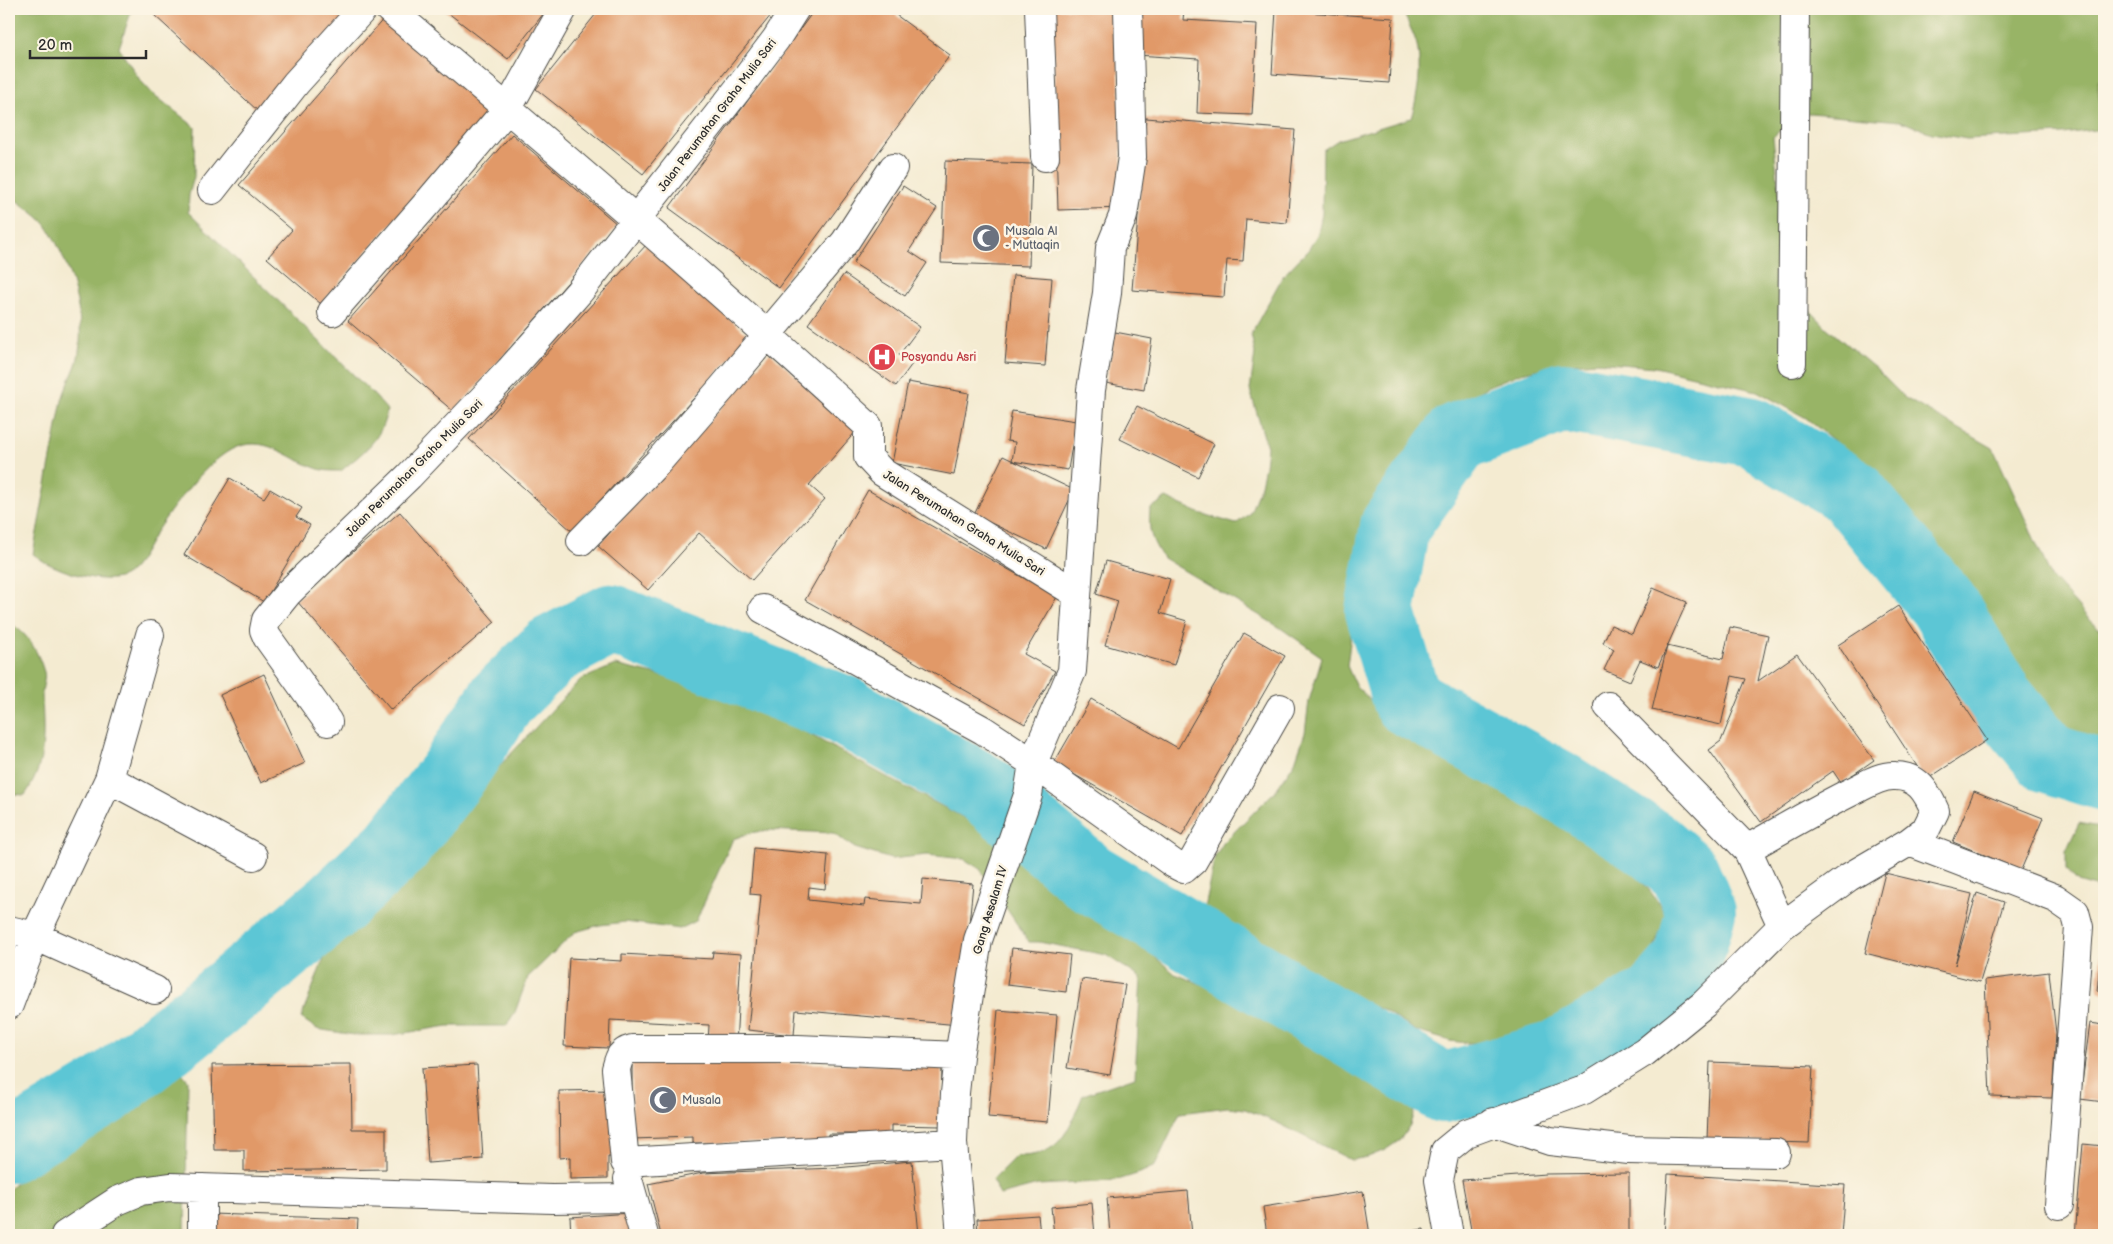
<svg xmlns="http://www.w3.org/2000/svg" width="2113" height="1244" viewBox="0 0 2113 1244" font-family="'Balsamiq Sans',sans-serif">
	<rect width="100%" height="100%" fill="#fcf5e5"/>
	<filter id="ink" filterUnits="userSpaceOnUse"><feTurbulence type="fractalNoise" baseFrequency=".02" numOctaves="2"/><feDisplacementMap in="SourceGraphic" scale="10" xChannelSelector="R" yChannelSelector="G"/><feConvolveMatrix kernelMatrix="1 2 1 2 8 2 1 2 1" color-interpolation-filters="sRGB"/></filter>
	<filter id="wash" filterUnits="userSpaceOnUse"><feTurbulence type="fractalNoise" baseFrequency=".0096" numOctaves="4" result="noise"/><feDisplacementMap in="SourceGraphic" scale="20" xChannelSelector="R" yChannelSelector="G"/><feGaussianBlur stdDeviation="1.12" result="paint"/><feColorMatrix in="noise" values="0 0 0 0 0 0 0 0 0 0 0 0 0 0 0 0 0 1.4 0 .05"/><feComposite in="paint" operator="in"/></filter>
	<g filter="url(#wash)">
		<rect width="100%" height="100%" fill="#f4ebd1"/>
		<path fill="#c1d275" stroke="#767e50" d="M2104 79V140L2097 81Z"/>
		<path fill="#98b466" stroke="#627048" d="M9 9H132L119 48 140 80 152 93 195 127 194 177 189 195 188 212 375 396 387 410C381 442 364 451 341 471 335 471 327 471 322 470 292 462 269 435 237 447 208 458 171 509 154 535 147 547 138 567 126 575 109 586 66 573 49 564 43 562 38 557 33 554 42 504 52 454 61 405 64 389 72 377 77 362 88 320 70 261 46 225 37 213 19 205 9 193Z
			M1402 9H1545L1633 14 1654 9H2104V79L2097 81 2103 129 2063 134 1967 139 1932 133 1900 121 1810 113 1793 118 1773 137 1790 289 1827 328 1876 369 1905 398 1993 448 2052 578 2089 619 2104 633V756L2077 751 1999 662 1955 565 1896 510 1888 494 1864 465 1806 418 1757 391 1655 367 1596 362 1558 365 1521 373 1486 387 1444 417 1396 494 1358 581 1347 666 1356 686 1389 718 1400 733 1414 744 1451 759 1565 825C1602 838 1649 881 1666 916L1645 972 1631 985 1526 1032 1486 1043H1468L1450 1041 1416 1031 1385 1011 1351 998 1319 979 1303 973 1226 925 1204 907 1215 856 1224 842 1276 790 1295 762 1305 733 1309 701 1322 657 1279 627 1163 558C1151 540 1148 531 1150 509L1166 498 1199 513 1236 524 1250 513 1261 485 1265 466 1267 447 1250 390 1255 353 1251 334 1283 276 1309 249 1318 233 1322 214 1323 150 1338 140 1411 118C1418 96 1422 68 1417 45 1414 33 1406 20 1402 9Z
			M9 623C28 633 38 651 44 672 46 678 42 687 42 694 43 732 48 762 25 795L9 794Z
			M615 665 735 693 894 781 997 835 1087 898 1175 974 1243 1000 1262 1004 1332 1046 1415 1108 1410 1125 1400 1140 1385 1150 1368 1157 1351 1160 1278 1123 1245 1109 1228 1107 1180 1113 1155 1166 1140 1173 1121 1179 1099 1182 1038 1185 1000 1195 992 1180 1016 1156C1061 1157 1068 1131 1083 1095L1135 1077 1141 978 1106 955 1039 942H1029L980 869 964 859 927 855 891 859 855 848 833 833 768 830 750 833 733 839 696 921 680 929 625 922 600 925 575 932 528 977 515 1012 506 1026H448L392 1035H354L317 1029 301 1018 343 908 373 891 403 869 580 680Z
			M2079 823 2104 828V897L2095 887 2078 882 2066 869V851Z
			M181 1072 188 1080 185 1235H12L9 1228V1190L45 1152 72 1129 88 1120 120 1107Z"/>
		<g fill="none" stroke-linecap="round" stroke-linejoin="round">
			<path stroke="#5bc6d5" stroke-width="70" d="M9 1148 106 1090 213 1006 335 904 395 848 451 776 503 698 552 650 611 619 843 710 984 789 1089 877 1443 1088 1555 1056 1656 998 1688 961 1701 912 1685 873 1654 846 1555 783 1407 701 1380 611 1395 526 1458 437 1563 397 1752 432 1851 492 1943 604 1999 698 2048 758 2104 776"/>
		</g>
		<g id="blocks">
			<path fill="#e19967" d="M160 9H354L258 111 154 15Z
				M443 9H547L508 59Z
				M600 9H776L643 174 536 89Z
				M815 9H901L896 15 950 55 779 288 669 208Z
				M1052 9H1117L1123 208 1058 210Z
				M1139 9H1184L1183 20 1257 24 1252 115 1197 113 1199 59 1136 55Z
				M1276 10 1393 18 1389 83 1272 74Z
				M386 16 492 108 321 304 267 258 292 230 239 185Z
				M1146 118 1295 130 1287 223 1246 219 1243 261 1227 260 1224 297 1132 290Z
				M512 134 618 225 454 412 348 321Z
				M945 161 1032 164 1029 266 941 263Z
				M903 186 937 208 909 251 927 263 905 296 853 263Z
				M647 244 750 337 572 531 469 439Z
				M844 274 920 327 899 355 912 364 896 386 808 324Z
				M1013 275 1052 278 1045 366 1005 363Z
				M1115 332 1152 339 1144 390 1106 383Z
				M770 353 857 430 809 485 825 499 752 580 699 533 648 590 598 546Z
				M908 382 969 393 954 475 892 463Z
				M1137 406 1214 444 1198 477 1120 439Z
				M1012 411 1076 421 1068 470 1012 461 1015 442 1007 441Z
				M1003 456 1074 490 1046 549 974 515Z
				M230 478 264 498 270 489 302 508 296 517 310 525 264 602 184 555Z
				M868 490 1057 597 1024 654 1055 671 1025 724 805 600Z
				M400 512 495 622 391 710 296 600Z
				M1106 561 1170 579 1160 613 1187 621 1174 665 1105 645 1118 601 1096 594Z
				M1653 588 1687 602 1658 667 1640 660 1630 681 1604 670 1614 649 1603 643 1611 625 1632 634Z
				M1898 606 1987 740 1926 780 1838 645Z
				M1730 627 1768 635 1758 681 1797 654 1874 760 1841 783 1833 771 1761 822 1709 750 1721 741 1746 679 1732 676 1721 725 1652 710 1667 646 1723 659Z
				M1244 633 1285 656 1182 836 1054 763 1091 699 1178 748Z
				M264 674 305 763 261 783 220 695Z
				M1974 791 2043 818 2021 870 1953 842Z
				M754 848 828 855 825 889 809 887 808 900 864 906 865 899 921 904 923 879 973 884 959 1025 796 1010 794 1035 748 1030 761 895 750 894Z
				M1885 873 1972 894 1955 965 1977 893 2004 902 1980 982 1865 953Z
				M1012 948 1070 955 1066 992 1007 985Z
				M713 952 741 954 736 1045 708 1044 709 1025 610 1020 609 1048 564 1046 569 958 622 961V954L712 959Z
				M2101 953H2104V992L2097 991Z
				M2049 972 2056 1033 2052 1098 1990 1096 1985 980Z
				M1082 979 1125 985 1110 1075 1067 1068Z
				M998 1010 1057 1015 1048 1122 988 1117Z
				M2090 1023 2104 1025V1102L2080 1099Z
				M694 1057V1063L942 1064 941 1126 891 1125V1134H828V1143H693V1137L632 1139V1059Z
				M1710 1062 1813 1066 1809 1143 1707 1140Z
				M351 1064 352 1129H386V1169L244 1171V1150H214L212 1065Z
				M477 1065 483 1159 428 1163 422 1068Z
				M613 1090 614 1157H608V1178L570 1179V1157L560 1158 559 1091Z
				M2083 1144 2104 1146V1235H2075Z
				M912 1161 919 1235H661L648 1184 703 1173 836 1168Z
				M1629 1173V1235H1472L1462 1180 1546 1174Z
				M1668 1174 1845 1185 1841 1235H1664Z
				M1188 1191 1192 1235H1110L1107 1198Z
				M1363 1191 1370 1235H1267L1263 1207Z
				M1092 1203 1095 1235H1054L1051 1207Z
				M631 1213 633 1235H571L570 1217Z
				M211 1214 358 1219 357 1235H210Z
				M1038 1215 1040 1235H978L977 1219Z
				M1424 1229V1235H1392V1234Z"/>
		</g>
	</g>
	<g filter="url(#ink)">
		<use href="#blocks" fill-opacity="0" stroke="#494844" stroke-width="1"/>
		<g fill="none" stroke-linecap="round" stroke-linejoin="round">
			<defs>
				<path id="street" d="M389 9C552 145 712 283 868 426V457L882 472 1077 594
					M1039 9 1045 157
					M212 190 296 83 363 9
					M332 312 430 200 508 108 563 9
					M1792 363 1795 9
					M581 541 658 462 723 387 845 242 893 168
					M763 609 983 730 1033 763 1174 864 1184 869 1193 861 1280 708
					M328 722 267 637 264 630 266 620 288 593 409 476 510 370 579 292 742 84 776 39 795 9
					M109 779 253 856
					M1909 842 2055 898 2075 912 2079 927 2059 1205
					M1747 849 1782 926
					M9 930 35 936 155 990
					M9 1005 35 936 109 779 150 635
					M1493 1122 1550 1141 1629 1150 1776 1153
					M953 1143 625 1162 616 1069C619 1058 620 1052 632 1049H798L959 1056
					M628 1179 644 1235
					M65 1235 117 1201 141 1191 170 1187 552 1199 632 1198
					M202 1235V1188
					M961 1235 953 1143 955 1093 959 1056 978 940 1028 795 1033 763 1072 671 1091 390 1107 293 1110 248 1123 216 1132 157 1128 9
					M1449 1235 1439 1180 1445 1151 1467 1133 1584 1090 1645 1052 1704 1004 1782 926 1849 877 1909 842 1926 829 1935 811C1927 792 1918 776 1895 776 1881 775 1867 784 1855 790 1818 808 1783 829 1747 849L1608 706"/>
			</defs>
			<use href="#street" stroke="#494844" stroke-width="30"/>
			<use href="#street" stroke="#fff" stroke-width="28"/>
		</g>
	</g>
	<defs>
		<symbol id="mosque-disc" viewBox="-11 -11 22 22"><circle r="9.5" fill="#6b7280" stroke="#fcf5e5"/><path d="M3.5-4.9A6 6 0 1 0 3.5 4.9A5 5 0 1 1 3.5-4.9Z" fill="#fff"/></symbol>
		<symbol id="hospital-disc" viewBox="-11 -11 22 22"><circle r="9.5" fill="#e0444e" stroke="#fcf5e5"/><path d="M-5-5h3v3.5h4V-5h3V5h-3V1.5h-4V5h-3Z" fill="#fff"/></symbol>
	</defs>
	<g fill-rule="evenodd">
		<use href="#mosque-disc" x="970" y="222" width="32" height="32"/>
		<use href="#hospital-disc" x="866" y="341" width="32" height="32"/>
		<use href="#mosque-disc" x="647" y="1084" width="32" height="32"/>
	</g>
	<g text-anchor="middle" stroke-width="5" stroke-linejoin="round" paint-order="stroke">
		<g font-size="12" fill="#2b2b2b" stroke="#fcf5e5">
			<text transform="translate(717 115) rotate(-53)" y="4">Jalan Perumahan Graha Mulia Sari</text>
			<text transform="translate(414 468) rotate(-45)" y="4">Jalan Perumahan Graha Mulia Sari</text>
			<text transform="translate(964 523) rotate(32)" y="4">Jalan Perumahan Graha Mulia Sari</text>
			<text transform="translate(990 910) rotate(-73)" y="4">Gang Assalam IV</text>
		</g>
		<g font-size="12" fill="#5b616d" stroke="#fcf5e5" text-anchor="start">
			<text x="1005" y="235">Musala Al<tspan x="1005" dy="14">- Muttaqin</tspan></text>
			<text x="682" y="1104">Musala</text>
		</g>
		<g font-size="12" fill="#be3a42" stroke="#fcf5e5" text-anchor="start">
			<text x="901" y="361">Posyandu Asri</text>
		</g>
	</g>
	<rect width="2113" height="1244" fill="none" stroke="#fcf5e5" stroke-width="30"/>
	<path d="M30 50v8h116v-8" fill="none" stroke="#2b2b2b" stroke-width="2.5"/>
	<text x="38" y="50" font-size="15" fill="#2b2b2b" stroke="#fcf5e5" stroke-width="4" paint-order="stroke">20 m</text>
</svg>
